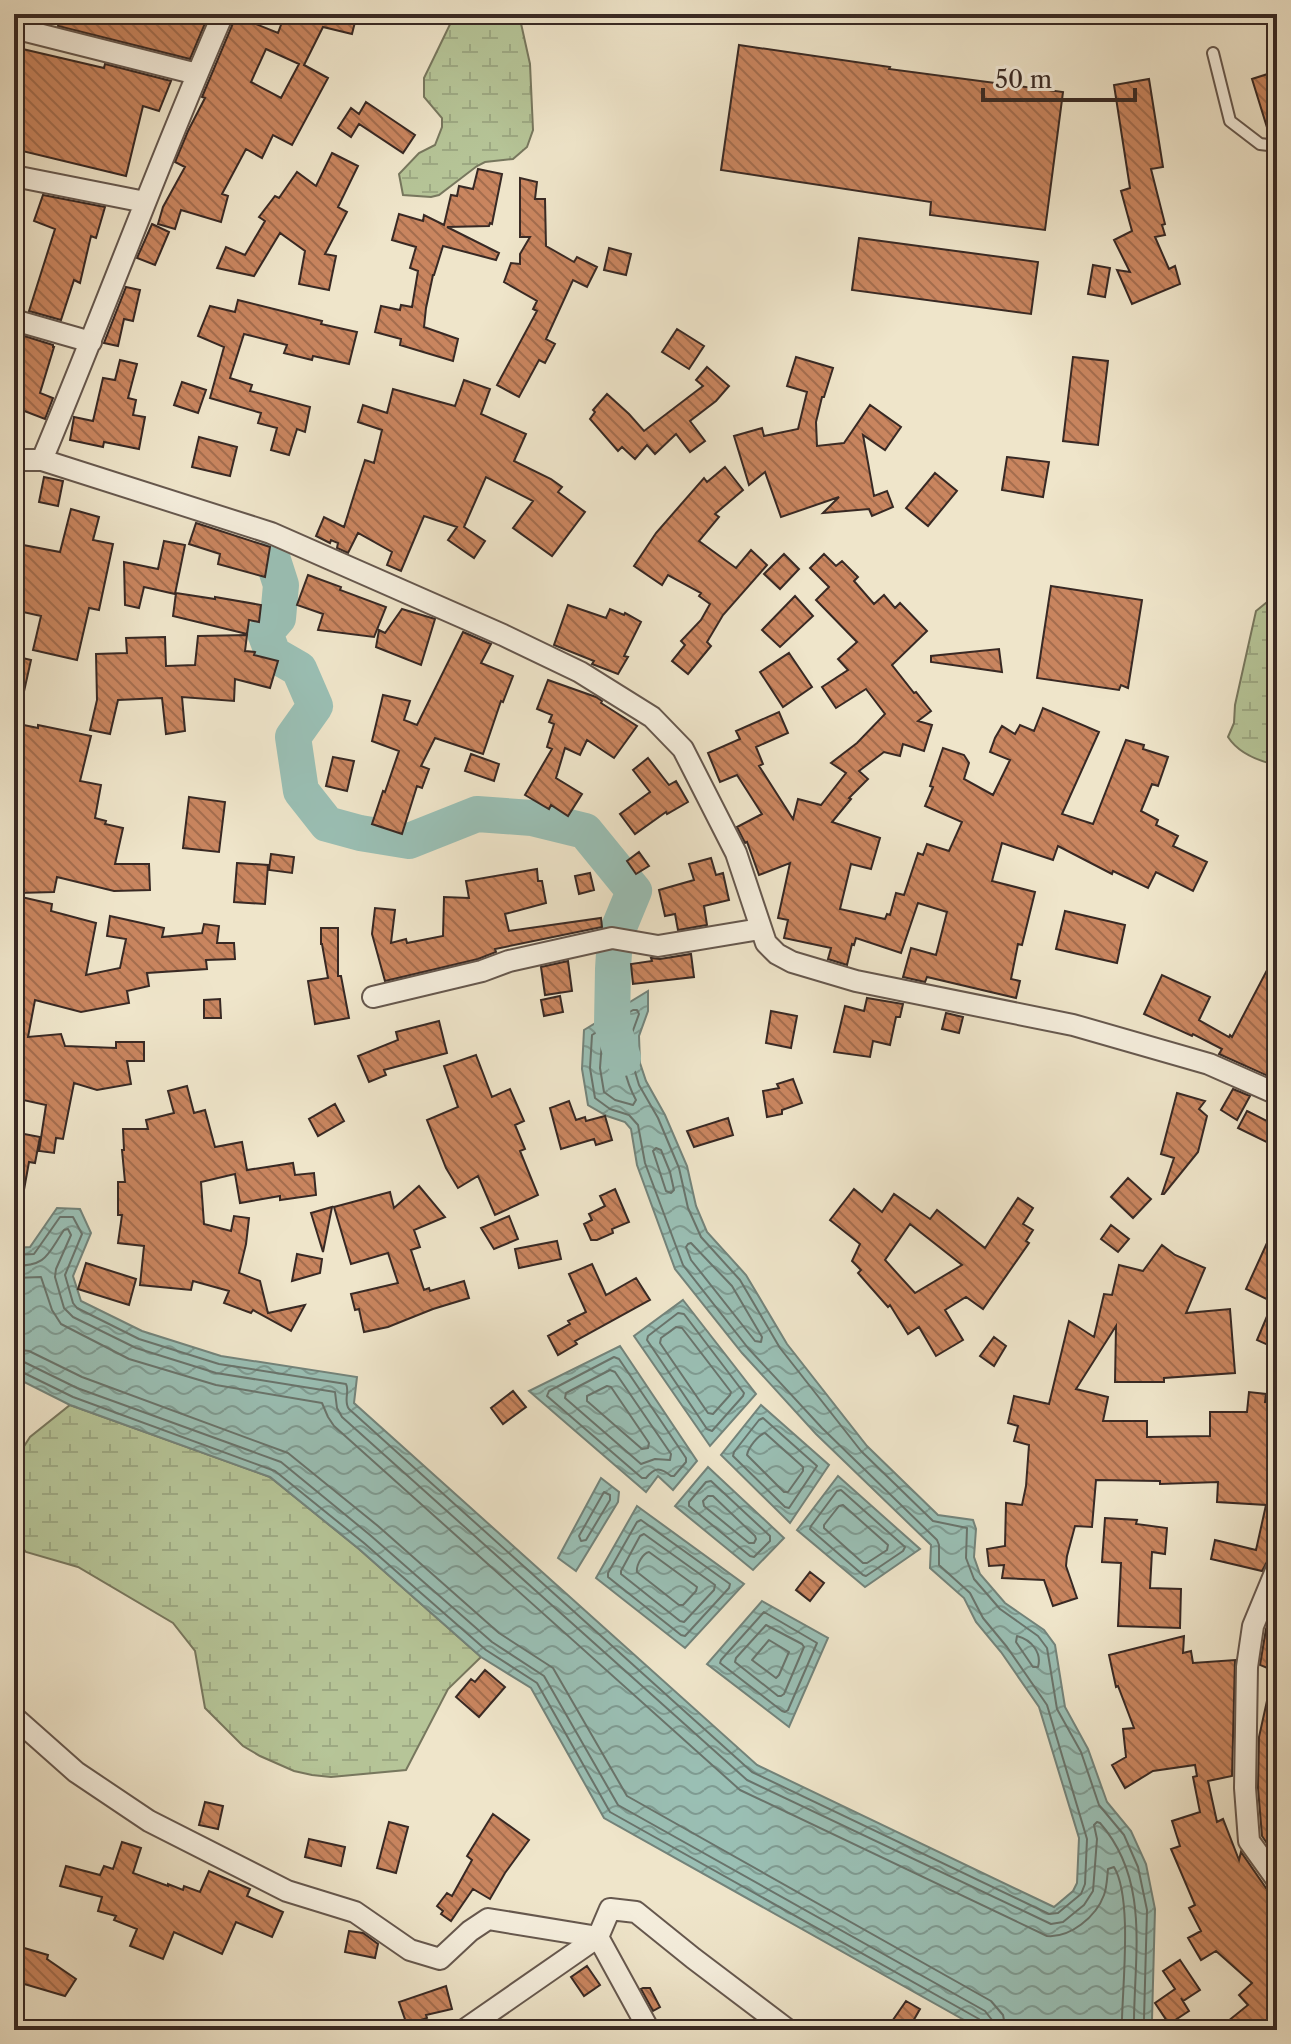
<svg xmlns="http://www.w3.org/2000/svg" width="1291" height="2044" viewBox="0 0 1291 2044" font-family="'Libre Caslon Text',serif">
	<defs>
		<pattern id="wetland-marsh" width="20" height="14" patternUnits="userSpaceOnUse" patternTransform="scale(2)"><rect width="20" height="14" fill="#b6c598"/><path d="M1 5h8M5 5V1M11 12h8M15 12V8" fill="none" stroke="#9da983"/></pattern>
		<pattern id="water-waves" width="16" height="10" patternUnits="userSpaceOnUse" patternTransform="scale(2)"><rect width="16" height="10" fill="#9abfb4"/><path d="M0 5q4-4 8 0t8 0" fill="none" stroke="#7f9b92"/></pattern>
		<pattern id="building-back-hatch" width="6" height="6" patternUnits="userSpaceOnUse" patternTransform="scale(2)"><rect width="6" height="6" fill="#c9855f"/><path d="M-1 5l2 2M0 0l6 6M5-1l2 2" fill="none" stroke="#a46d4e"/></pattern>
	</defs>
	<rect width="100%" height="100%" fill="#efe5ca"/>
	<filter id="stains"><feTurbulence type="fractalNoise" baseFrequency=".0025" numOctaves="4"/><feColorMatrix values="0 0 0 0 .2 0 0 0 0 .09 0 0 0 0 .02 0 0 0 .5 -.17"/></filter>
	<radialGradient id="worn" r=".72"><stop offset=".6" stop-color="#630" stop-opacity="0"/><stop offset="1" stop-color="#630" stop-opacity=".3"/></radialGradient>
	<path fill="url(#wetland-marsh)" stroke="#77775e" stroke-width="2" d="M455 14H517L520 19 530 64 533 130 527 147 513 159 485 162 477 166 439 195 431 197 403 195 399 174 419 153 435 145 442 127V118L424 97V78Z
		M1277 594V765C1258 761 1239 754 1228 737L1234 723 1235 705 1256 611Z
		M70 1405 270 1477 359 1549 481 1657 448 1689 406 1770 331 1777 312 1775 294 1771 260 1756 243 1746 205 1708 195 1651 173 1623 78 1567 26 1552 14 1537V1462L30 1437Z"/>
	<path fill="url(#water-waves)" stroke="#73837a" stroke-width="2" d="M648 991V1011L639 1036 640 1063 646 1081 665 1115 687 1166 696 1206 707 1232 746 1275 787 1344 867 1446 938 1515 973 1520 976 1529 974 1557 980 1574 1005 1603 1044 1630 1055 1645 1065 1707 1088 1749 1107 1802 1131 1831 1146 1864 1155 1909 1152 2020 1162 2030H982L604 1818 531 1688 481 1657 359 1549 270 1477 70 1405 14 1377V1248L30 1247 57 1208 80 1209 91 1233 73 1276 81 1301 142 1331 221 1356 357 1377 354 1403 757 1765 1054 1907 1073 1891 1077 1883 1079 1838 1039 1707 1001 1652 976 1622 964 1598 930 1568 931 1545 816 1434 742 1353 675 1269 637 1165 631 1129 625 1122 607 1116 588 1105 582 1069 584 1030Z
		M683 1300 756 1394 710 1446 634 1336Z
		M620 1346 697 1461 673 1490 658 1476 646 1492 529 1391Z
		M761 1405 829 1465 790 1523 721 1455Z
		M708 1467 784 1538 753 1570 675 1506Z
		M838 1476 920 1549 865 1587 797 1530Z
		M601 1478 619 1492 618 1502 576 1571 558 1558Z
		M637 1506 744 1584 685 1648 596 1578Z
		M762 1601 828 1638 789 1727 707 1664Z"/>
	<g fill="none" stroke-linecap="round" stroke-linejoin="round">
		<path stroke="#69746c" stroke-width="2" d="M617 1031 621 1035C622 1059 624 1078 636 1100L633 1105 615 1100 604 1092 600 1068 602 1041Z
			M656 1148 661 1150 670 1172 674 1190 671 1193 666 1191 653 1151Z
			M691 1243 732 1286 762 1337 761 1342 755 1341 691 1260 686 1247 688 1244Z
			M14 1255 34 1254 60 1217H73L82 1234 65 1275 73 1303 77 1308 139 1339 219 1364 346 1384C350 1391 343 1401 349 1409L752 1772 1049 1914 1058 1913 1081 1894 1085 1884 1087 1839 1047 1705 1007 1647 983 1618 970 1593 939 1565V1545L937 1540 822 1428 748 1348 683 1265 645 1163 638 1125 629 1115 610 1109 595 1098 590 1068 592 1035 633 1010H637L639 1014 631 1036 633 1065 639 1085 658 1118 679 1168 688 1208 701 1237 740 1280 780 1348 861 1451 933 1521 967 1528 966 1558 974 1579 1000 1609 1038 1636 1047 1648 1057 1709 1081 1752 1099 1805 1124 1835 1138 1867 1147 1910 1144 2019 1151 2030
			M14 1266C47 1266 47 1255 64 1230L68 1229 71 1235 56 1269 55 1277 64 1308 73 1317 136 1348 216 1373 335 1392 337 1408 342 1417 747 1780 1051 1924 1063 1922 1084 1905 1093 1891 1097 1839 1094 1825 1097 1822 1100 1823C1149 1879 1135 1950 1134 2019L1138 2030
			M14 1278 41 1277 52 1310 61 1324 129 1359 216 1385 322 1403 328 1417 334 1426 740 1790 1047 1936C1070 1938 1096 1917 1104 1895 1107 1887 1107 1878 1108 1869L1114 1867C1132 1897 1123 1981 1122 2019L1124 2030
			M678 1313 684 1314 744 1393 743 1396 712 1431 707 1429 647 1340 648 1336Z
			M676 1327 682 1328 731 1392 730 1395 713 1414 708 1413 660 1343 661 1338Z
			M14 1349 29 1351 82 1377 288 1453 378 1526 499 1633 553 1668 627 1796 991 2001 1003 2015 1006 2030
			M614 1357 619 1359 686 1458V1462L674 1476H671C660 1467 655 1467 646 1478H642L547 1396 549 1391Z
			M14 1361 24 1362 77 1388 281 1462 370 1535 492 1642 544 1676 618 1805 985 2011 992 2020 994 2030
			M610 1370 615 1372 671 1454 670 1460 655 1459 641 1464 565 1398 566 1393Z
			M14 1371H20L73 1397 275 1471 364 1543 486 1650 537 1683 610 1812 979 2019 983 2024 984 2030
			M607 1386 611 1387 649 1443 648 1448 642 1449 587 1401V1396Z
			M763 1418 817 1466 789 1508 785 1507 733 1456 734 1452 759 1420Z
			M765 1433 803 1467V1471L788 1492H784L747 1455C748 1448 758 1435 765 1433Z
			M711 1481 770 1536V1541L754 1557 750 1556 689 1506V1502L706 1482Z
			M841 1490 905 1547 903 1551 866 1576 863 1575 810 1529 811 1526 837 1491Z
			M604 1492 610 1495V1500L586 1540 581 1541 579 1536Z
			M708 1496H713L755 1536 756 1539 754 1543H749L704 1506 703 1501Z
			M843 1505 888 1545 887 1550 867 1563H863L824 1528V1525L839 1506Z
			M641 1520 730 1584 729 1588 685 1636 681 1635 608 1577V1573L637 1522Z
			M644 1534 715 1585 714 1590 684 1622 680 1621 621 1574V1571L640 1536Z
			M649 1552 697 1587 696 1591 683 1605H679L637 1572C636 1565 643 1553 649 1552Z
			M764 1612 817 1643 788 1710 785 1712 782 1711 720 1663 721 1660Z
			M766 1625 802 1644 804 1647 784 1694 781 1696H778L735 1662 736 1658Z
			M1017 1636C1032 1640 1042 1653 1038 1667H1033L1016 1642Z
			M769 1640 789 1652 779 1675 776 1678 752 1660Z"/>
		<path stroke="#9abfb4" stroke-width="36" d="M272 557 281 585 278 618 265 633 273 654 299 669 315 706 293 737 301 791 327 824 360 833 409 841 477 814 532 818 585 831 634 891 615 937 613 969 612 1025 623 1058"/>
	</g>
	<path fill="url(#building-back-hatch)" stroke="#382924" stroke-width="2" fill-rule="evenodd" d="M61 14H209L190 59 58 26Z
		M285 14H357L352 34 323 27 304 65 328 78 292 145 273 135 262 158 246 149 222 194 228 196 221 222 181 210 175 229 158 224 163 207 185 167 175 162 188 131 205 98 202 97 236 16 278 33ZM266 49 299 64 281 98 251 82Z
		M739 45 890 67 889 69 1063 92 1045 230 930 215 931 202 721 170Z
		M14 47 104 68 105 64 171 81 159 111 143 106 126 176 14 149Z
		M1277 71V138L1270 137 1252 79Z
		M1149 79 1163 167 1151 169 1165 224 1162 225 1165 235 1155 237 1169 269 1175 266 1180 284 1132 304 1117 270 1130 272 1114 240 1132 231 1121 191 1130 188 1114 85Z
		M366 102 415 135 403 153 359 124 351 137 338 128 351 108 359 114Z
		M332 153 358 166 338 207 347 212 325 254 336 256 329 290 299 284 305 251 280 233 254 276 217 268 226 247 245 255 265 221 259 217 275 196 279 198 297 172 316 186Z
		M478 169 502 174 492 224 490 223 489 226 447 227 499 253 496 260 443 246 434 275H433L426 308 424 327 458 339 453 361 400 345 401 339 375 332 381 306 400 310 401 305 412 307 418 271 410 268 416 247 392 240 399 214 423 221 424 215 444 225 451 195 457 196 459 186 473 189Z
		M520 178 537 182 535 199H545L546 246 574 262 577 257 597 267 587 287 573 280 546 339 555 344 545 363 539 360 519 397 497 385 537 311 533 309 537 301 504 282 511 263 520 264V254L530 237H520Z
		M43 195 105 207 96 238 91 236 80 283 74 280 61 320 29 311 55 229 34 221Z
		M152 224 169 232 155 265 137 258Z
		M859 238 1038 262 1031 314 852 290Z
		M609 248 631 254 626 275 604 270Z
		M1093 265 1110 268 1105 297 1088 294Z
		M126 287 140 290 133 321 124 319 118 346 104 343Z
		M238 300 322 321 321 324 357 332 349 364 313 356 312 360 284 353 287 345 244 334 230 378 252 385 250 391 310 407 305 432 297 429 289 455 271 450 277 428 258 423 261 413 210 398 224 347 198 336 210 306 235 312Z
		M677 329 704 346 689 369 662 352Z
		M21 335 53 345V347H54L40 393 53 398 45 419 14 407V346L17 347Z
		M796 357 833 368 824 397H822L816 422 817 446 844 443 870 405 901 427 885 450 863 435 874 496 887 491 893 507 872 516 869 509 823 513 839 497 781 517 765 472 749 485 734 436 762 428 764 436 798 429 807 392 787 386Z
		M1073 357 1108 361 1098 445 1063 441Z
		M120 360 137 364 128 398 136 400 133 415 145 417 139 449 104 442 103 447 70 440 74 417 93 421 103 378 115 380Z
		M707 367 729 386 716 401 690 421 705 441 690 452 676 434 655 454 647 445 635 459 622 447 618 451 590 419 595 412 593 410 607 394 629 414 644 431 703 386 696 380Z
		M464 380 490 389 481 414 526 434 514 461 551 479 562 487 558 492 585 512 552 556 513 528 533 501 486 477 464 527 485 541 474 558 448 540 457 527 424 516 401 571 387 565 392 552 358 533 348 553 337 548 338 543 331 540 330 543 316 536 324 517 344 527 365 460 374 463 382 430 358 422 363 405 387 413 393 389 455 406Z
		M182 382 206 390 198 413 174 405Z
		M199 437 237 447 230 476 192 467Z
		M1007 457 1049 462 1043 497 1002 490Z
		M725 467 743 490 715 514 719 517 699 541 736 568 751 550 767 565 723 615 707 642 711 646 688 674 672 661 685 645 681 641 701 620 710 604 699 596 701 593 668 575 662 585 634 566 656 533 704 478 707 482Z
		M935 473 957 491 928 526 906 508Z
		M44 477 63 481 58 506 39 502Z
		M71 509 99 517 93 540 113 544 99 610 89 608 77 660 33 650 41 616 14 610V590L23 545 60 552Z
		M196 523 270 547 265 577 218 564 220 554 189 544Z
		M164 541 185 545 175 594 144 587 139 608 125 605 124 562 158 569Z
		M784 554 799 569 780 589 764 574Z
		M824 554 836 566 842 561 858 577 854 581 874 604 884 595 895 608 900 603 927 631 892 665 914 693 916 692 931 711 918 721 932 725 924 751 903 744 900 756 884 752 859 771 868 779 849 798 851 799 832 822 880 838 871 869 851 864 840 909 885 919 887 914 890 915 896 893 904 895 918 853 923 855 927 844 949 851 962 822 925 806 933 787 930 786 943 748 964 755 969 763 964 779 993 795 1010 760 990 752 995 738 1002 726 1015 734 1020 725 1034 731 1043 708 1099 732 1062 814 1093 824 1126 740 1144 745 1143 749 1168 757 1158 786 1152 784 1141 811 1158 820 1156 825 1178 836 1173 846 1207 862 1193 891 1156 872 1148 888 1113 871 1112 874 1058 846 1053 860 1002 843 992 881 1035 892 1022 945 1018 944 1011 979 1020 981 1016 998 927 977 925 982 903 977 911 948 936 955 947 912 918 903 901 953 856 938 854 945 852 944 847 965 828 959 831 948 784 938 788 920 778 918 790 863 759 875 747 842 745 843 737 827 762 814 737 775 720 782 708 753 740 739 736 731 779 712 788 733 756 747 763 764 759 766 793 819 798 799 821 805 846 773 831 763 857 743 885 714 866 689 836 708 822 687 848 670 838 659 857 642 816 600 829 587 810 568Z
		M308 575 341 587 340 590 386 607 374 637 318 630 323 614 297 605Z
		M1051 586 1142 600 1128 688 1121 685 1119 690 1037 678Z
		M176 593 215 599V597L261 605 259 622 249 620 247 634 173 616Z
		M795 596 813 616 780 647 762 630Z
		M568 605 606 618 610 609 624 615 625 613 641 622 624 656 628 657 618 674 592 664 594 661 554 645Z
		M402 609 435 619 421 665 376 647 379 630 385 633Z
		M463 632 491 644 481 663 513 676 503 702 501 701 483 754 435 738 421 766 429 769 422 788 417 786 402 834 372 824 383 791 385 792 399 751 372 741 383 695 410 701 404 720 417 725Z
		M247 635 245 651 255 652 254 655 278 661 270 688 235 679 234 701 182 697 185 731 166 734 162 698 118 700 110 734 90 730 97 700 96 654 127 653 126 638 165 637 166 666 195 665 198 636Z
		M999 649 1002 672 931 662V656Z
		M789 653 812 687 783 707 760 672Z
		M14 656 31 660 21 705 14 704Z
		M548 680 596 697 602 701 601 703 637 726 614 758 587 740 580 755 565 748 556 778 582 794 568 816 551 805 549 809 525 795 552 749 547 747 554 724 549 722 552 715 537 709Z
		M14 723 38 728V725L91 736 80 781 101 785 95 818 106 821 105 824 123 828 115 864H149L150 890 114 891 57 877 54 892 18 893 24 859 14 857V817L19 792 14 791V788L22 749 14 748Z
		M471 754 499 764 494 781 465 771Z
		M333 757 354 761 347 791 326 786Z
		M648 758 669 785 676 781 688 802 667 814 666 812 635 834 620 814 650 792 633 770Z
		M189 797 225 802 219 852 183 848Z
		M639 852 649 866 636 874 627 861Z
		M271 854 294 857 292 873 269 870Z
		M711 858 716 875 723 873 729 900 704 906 707 925 678 930 675 914 665 916 659 890 694 880 689 864Z
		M237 863 268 865 265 904 234 902Z
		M537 869 538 881H542L546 903 505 914 509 931 601 918 602 927 495 949 496 952 478 959 385 981 372 934 375 908 395 910 391 943 406 939 407 943 443 936 444 897 469 898 466 881Z
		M590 873 594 890 579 894 575 876Z
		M17 896 52 904 51 911 96 923 86 975 120 968 126 939 107 936 110 916 164 928 162 937 202 933 204 924 219 926 217 943H234L235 959 206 960 207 969 147 973 149 986 127 991 129 1003 81 1012 35 1000 28 1037 61 1034 65 1046 116 1048V1042H144V1061H127L131 1084 97 1090 74 1083 63 1139 56 1138 54 1153 39 1151 46 1105 14 1098V1080L17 1067 14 1066V912Z
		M1065 911 1125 925 1117 963 1056 949Z
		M321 928H338V976H341L349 1018 315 1024 308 981 328 978 322 944H321Z
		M1277 951V1028L1267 1049 1277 1055V1080L1219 1054 1222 1049 1193 1034 1192 1036 1144 1014 1162 975 1210 997 1199 1020 1229 1037 1230 1035 1232 1037Z
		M691 954 694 977 633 984 631 964 652 961 651 958 660 959Z
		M568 961 572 991 545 995 541 967Z
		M560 996 563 1012 544 1016 541 1000Z
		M867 998 903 1004 900 1017H896L890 1045 873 1041 870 1057 834 1052 845 1006 864 1011Z
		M220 999 221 1018H204V1000Z
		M771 1011 797 1016 791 1048 766 1043Z
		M946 1013 963 1017 959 1033 942 1029Z
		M439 1021 447 1053 384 1070 386 1075 369 1082 358 1056 398 1040 396 1032Z
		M476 1055 492 1097 510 1089 524 1121 515 1125 525 1149 520 1151 538 1195 495 1215 478 1176 458 1188 446 1168 427 1120 458 1107 444 1066Z
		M793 1079 802 1103 782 1110V1114L767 1117 763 1091 779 1088 777 1084Z
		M187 1086 194 1113 205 1110 215 1147 242 1142 247 1170 293 1163 295 1175 314 1173 316 1195 280 1200V1196L240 1203 235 1174 201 1182 204 1224 231 1231 234 1216 249 1218 246 1244 239 1273 260 1281 268 1313 305 1305 291 1331 253 1310 251 1313 224 1303 229 1291 193 1281 191 1290 140 1285 144 1246 118 1243 122 1215H118V1182H125L122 1150H124L123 1129H148L146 1120 174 1113 168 1091Z
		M1233 1089 1250 1096 1237 1120 1221 1110Z
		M1177 1093 1205 1101 1199 1109 1207 1116 1198 1152 1164 1194H1162L1174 1158 1161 1154Z
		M569 1101 576 1120 585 1117 586 1121 605 1116 612 1140 596 1145 594 1139 561 1149 550 1108Z
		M335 1104 344 1121 318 1136 309 1119Z
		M1247 1111 1277 1126V1147L1238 1128Z
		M728 1118 733 1135 694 1147 687 1131Z
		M19 1133 40 1137 35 1163 29 1162 22 1201 14 1200V1142L18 1143Z
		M1128 1178 1151 1199 1133 1218 1111 1197Z
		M419 1186 445 1217 414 1230 420 1247 411 1250 424 1290 429 1288 430 1291 464 1281 469 1298 433 1309 388 1327 364 1332 359 1309 355 1310 351 1294 398 1283 388 1253 351 1264 334 1207 390 1192 394 1208Z
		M615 1189 629 1222 612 1229 613 1233 597 1240H591L584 1224 592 1220 589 1214 605 1206 600 1196Z
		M854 1189 882 1212 894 1194 930 1219 937 1210 985 1248 1018 1198 1033 1208 1023 1224 1033 1230 1026 1241 1029 1243 983 1309 966 1297 945 1310 963 1340 936 1356 919 1327 908 1334 890 1305 888 1307 858 1273 861 1270 852 1261 860 1244 830 1220ZM910 1224 962 1265 915 1293 885 1260Z
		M332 1207 323 1252 311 1213Z
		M509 1216 518 1239 494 1249 481 1228Z
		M1277 1221V1349L1257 1340 1273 1302 1246 1289Z
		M1111 1225 1129 1239 1118 1252 1101 1239Z
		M557 1241 561 1259 519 1268 515 1249Z
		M1162 1245 1175 1255 1205 1268 1186 1313 1230 1309 1235 1373 1164 1378V1382H1115L1116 1326 1076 1389 1108 1397 1103 1421H1147V1437L1210 1436V1412H1247L1249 1392 1266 1394 1265 1402 1277 1403V1555L1269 1558 1262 1571 1211 1559 1215 1540 1256 1550 1266 1505 1217 1502 1218 1482 1160 1484V1481L1096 1480 1092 1527 1075 1526 1067 1556 1066 1566 1077 1598 1053 1606 1044 1580 1002 1578 1004 1565 989 1566 987 1549 1005 1546 1006 1503 1022 1505 1026 1486 1029 1445 1014 1441 1018 1426 1008 1423 1014 1396 1049 1404 1069 1321 1094 1337 1104 1294 1112 1295 1119 1265 1143 1271Z
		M297 1254 322 1259 320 1273 292 1281Z
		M86 1263 136 1279 129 1305 78 1289Z
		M592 1264 606 1295 636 1278 650 1300 575 1341 577 1344 558 1355 548 1336 570 1324 568 1321 586 1312 569 1274Z
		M994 1337 1006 1346 994 1366 980 1356Z
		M513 1391 526 1407 503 1424 491 1408Z
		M1105 1518 1137 1520 1136 1524 1167 1528 1165 1554 1152 1552 1150 1588 1181 1589 1180 1628 1118 1626 1121 1563 1102 1562Z
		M810 1572 824 1583 810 1601 796 1590Z
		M1277 1602V1672L1260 1665 1266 1629Z
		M1184 1636 1183 1653 1191 1651 1193 1663 1235 1660 1232 1776 1208 1781 1217 1822 1223 1819 1239 1860 1241 1852 1266 1888 1271 1891 1277 1893V2030H1217L1248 2005 1239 1995 1252 1983 1216 1951 1201 1960 1188 1938 1201 1931 1189 1908 1195 1905 1171 1849 1180 1846 1172 1821 1200 1812 1193 1777 1197 1776 1195 1765 1153 1771 1125 1788 1112 1765 1126 1757 1123 1729 1134 1728 1118 1686 1116 1687 1109 1655Z
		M485 1670 505 1687 479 1717 456 1697 471 1679 475 1682Z
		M1270 1687 1277 1688V1858L1262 1836 1258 1788 1259 1737Z
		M205 1802 223 1806 218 1829 199 1825Z
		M493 1814 529 1840 505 1873 490 1899 473 1889 451 1921 441 1914 443 1911 437 1906 447 1893 452 1896 472 1860 467 1856Z
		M389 1822 408 1827 396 1873 377 1868Z
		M309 1839 345 1847 341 1866 305 1857Z
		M122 1842 141 1848 133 1873 168 1886V1884L183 1890 184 1886 200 1892 209 1871 250 1889 247 1896 283 1912 272 1937 236 1922 222 1954 174 1932 163 1959 130 1946 137 1929 114 1920 116 1916 98 1911 102 1897 60 1886 66 1866 100 1875 104 1866 113 1869Z
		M349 1931 363 1933 378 1944 375 1958 345 1952Z
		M14 1945 48 1955 47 1959 76 1979 65 1996 14 1981Z
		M1180 1960 1200 1990 1183 2001 1181 1998 1189 2011 1169 2024 1155 2003 1175 1989 1163 1971Z
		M587 1966 600 1985 584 1996 571 1977Z
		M446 1986 452 2009 426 2015 427 2018 407 2025 399 2002Z
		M643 1988H650L660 2007 653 2011 641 1989Z
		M906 2001 920 2009 908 2030H886Z"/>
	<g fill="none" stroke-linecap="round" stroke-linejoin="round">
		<defs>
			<path id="lane" d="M1213 53 1230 121 1260 144 1277 146"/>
			<path id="street" d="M14 28 197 74
				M14 176 145 202
				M14 320 91 342
				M14 458 24 460H42C104 312 159 161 223 14
				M42 460 271 533 503 635 580 672 652 717 683 749 736 853 766 943 777 954 792 962 856 981 1073 1025 1209 1064 1277 1094
				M373 997 482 971 509 961 612 938 658 946 760 929
				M1277 1568 1253 1626 1247 1667 1245 1788 1249 1841 1277 1880
				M14 1717 76 1772 149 1821 287 1891 355 1912 410 1950 440 1959 470 1931 488 1919 598 1937 649 2030
				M464 2030 598 1937 610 1909 636 1912 693 1958 788 2030"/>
		</defs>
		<use href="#lane" stroke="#66584e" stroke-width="14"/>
		<use href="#street" stroke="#66584e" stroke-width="24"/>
		<use href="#lane" stroke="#f5eedd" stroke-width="10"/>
		<use href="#street" stroke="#f5eedd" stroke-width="20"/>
	</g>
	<rect width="1291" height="2044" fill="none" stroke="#efe5ca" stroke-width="48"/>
	<rect x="16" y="16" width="1259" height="2012" fill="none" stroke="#382924" stroke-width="4"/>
	<rect x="24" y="24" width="1243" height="1996" fill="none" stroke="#382924" stroke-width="2"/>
	<path d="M983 88v12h152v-12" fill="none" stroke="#382924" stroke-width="4"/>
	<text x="995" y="88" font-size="24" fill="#382924" stroke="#f5eedd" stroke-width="6" paint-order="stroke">50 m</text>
	<rect width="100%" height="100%" filter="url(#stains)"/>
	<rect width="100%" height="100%" fill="url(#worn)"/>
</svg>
